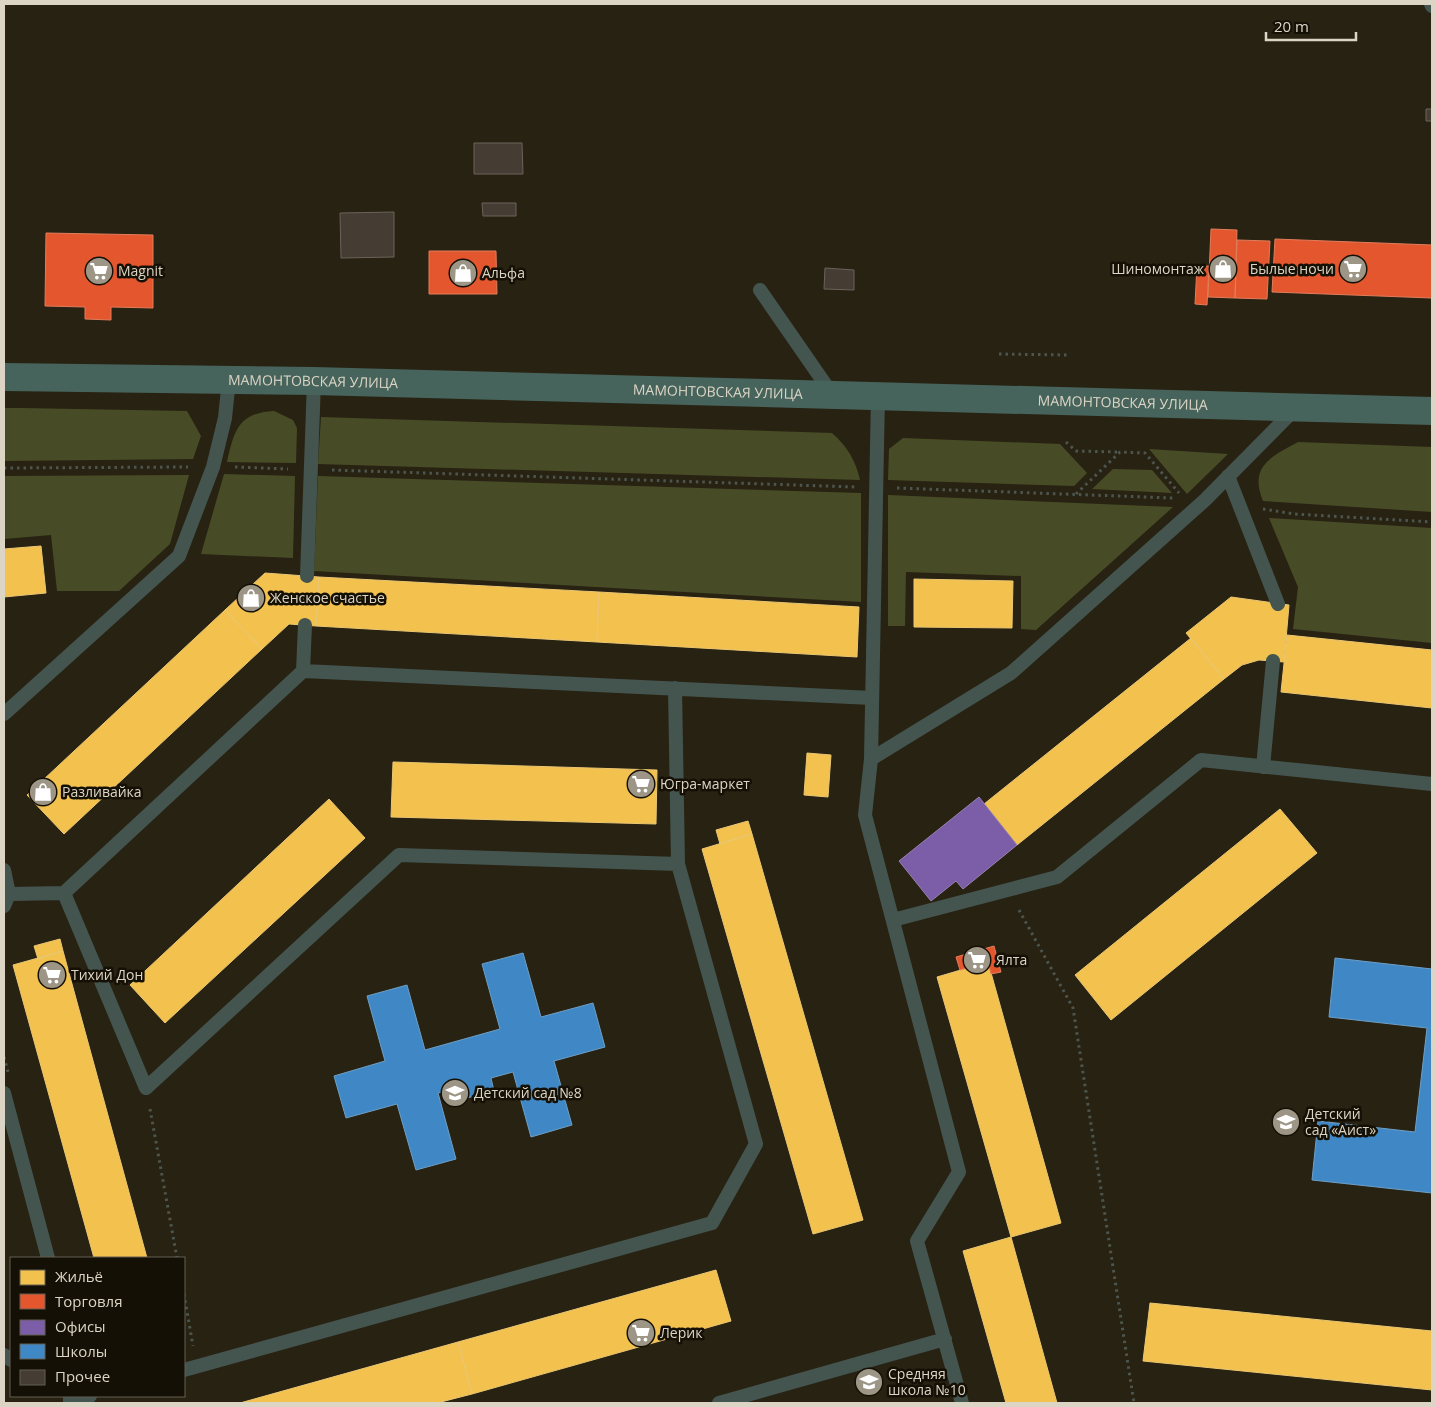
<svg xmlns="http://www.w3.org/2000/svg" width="1436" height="1407" viewBox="0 0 1436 1407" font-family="'Open Sans',sans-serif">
	<rect width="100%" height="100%" fill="#282213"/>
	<path fill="#484c26" d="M21 408 187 411 201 436 193 459 4 461V408Z
		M274 411 293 420 297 428 296 463 227 462C234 431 238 413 274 411Z
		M321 417 832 433C847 446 856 461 860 480L318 464Z
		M903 438 1060 444 1087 473 1074 486 888 480 889 449Z
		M1298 442 1432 447V512L1263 501C1249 467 1270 457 1298 442Z
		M1149 449 1228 454 1187 494Z
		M1113 469 1152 470 1172 493 1092 489Z
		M224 474 295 476 293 558 201 554Z
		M189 475 170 544 119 591H57L51 535 4 539V476Z
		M318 476 861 493V602L314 571Z
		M888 495 1173 507 1036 630 1021 629V576L906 572 905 626H888Z
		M1269 518 1432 528V643L1293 629 1298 587Z"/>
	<path fill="#f2c14e" stroke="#ebc772" d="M41 546 46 593 4 597V549Z
		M265 573 319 577 316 626 289 624 262 649 225 610Z
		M319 577 599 592 597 642 316 626Z
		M914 579 1013 581 1012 628 914 627Z
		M599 592 859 607 857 657 597 642Z
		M1231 597 1289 605 1284 662 1259 660 1242 665 1224 679 1186 633Z
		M225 610 262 649 64 834 27 795Z
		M1287 635 1432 650V708L1281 692Z
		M1191 638 1224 679 1017 845 984 804Z
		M807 753 831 755 828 797 804 795Z
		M393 762 657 770 656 824 391 817Z
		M329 799 365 838 165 1023 130 985Z
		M1280 809 1317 853 1111 1020 1075 975Z
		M748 821 752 834 720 844 716 830Z
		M752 834 863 1220 813 1234 702 849Z
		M60 939 63 951 38 959 34 946Z
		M63 951 147 1258H94L13 965Z
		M988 962 1061 1223 1011 1237 937 977Z
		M1011 1237 1057 1403H1006L963 1251Z
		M716 1270 731 1321 472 1394 458 1342Z
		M1150 1303 1432 1331V1390L1143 1361Z
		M458 1342 472 1394 437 1403H240Z"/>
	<path fill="#e4572e" stroke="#e27d5b" d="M1211 229 1237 230 1235 298 1208 297Z
		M46 233 153 235V308L111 307V320L85 319V307L45 306Z
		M1275 239 1432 245V298L1272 292Z
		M1237 240 1270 241 1267 299 1235 298Z
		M429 251H496L497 294H429Z
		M1197 266H1209L1207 305 1195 304Z
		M994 946 1001 972 991 974 988 962 960 970 956 957Z"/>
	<path fill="#7b5ea7" stroke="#9882b0" d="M979 797 1017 845 963 889 956 881 931 901 899 861Z"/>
	<path fill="#3f88c5" stroke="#6e9fc5" d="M523 953 541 1017 593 1003 605 1047 554 1061 572 1125 531 1137 513 1072 491 1078 494 1091 463 1099 460 1087 438 1093 456 1159 416 1170 397 1104 346 1118 334 1076 385 1061 367 996 407 985 425 1050 500 1029 482 964Z
		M1335 958 1432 969V1193L1312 1180 1318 1121 1415 1132 1427 1028 1329 1017Z"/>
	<path fill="#453c34" stroke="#6c625a" d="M1426 109H1432V121H1426Z
		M474 143H522L523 174H474Z
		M482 203H516V216H483Z
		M394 212V257L341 258 340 213Z
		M825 268 854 270V290L824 289Z"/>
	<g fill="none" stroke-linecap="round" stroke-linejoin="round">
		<path stroke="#4d564e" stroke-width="3" stroke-dasharray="2.5 4" stroke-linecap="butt" d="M999 354 1068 355
			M1066 442 1076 451 1119 452
			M235 467 288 469
			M4 468 188 467
			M332 470 856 487
			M897 488 1173 498
			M1076 494 1120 452 1145 453 1179 493
			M1263 509 1295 514 1432 522
			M1019 910 1073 1008 1134 1403
			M4 1057 8 1072
			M150 1109 177 1258
			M184 1294 193 1346"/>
		<path stroke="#44554f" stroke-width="14" d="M1431 4 1432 6
			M760 290 832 394
			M878 395 871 759 865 815 959 1172 917 1241 962 1403
			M1228 476 1278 604
			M307 576 314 381
			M303 671 305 625
			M4 714 179 556 213 467 225 418 229 379
			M871 759 1011 673 1205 500 1296 408
			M1263 767 1273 661
			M4 870 9 894 64 893 303 671 872 698
			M64 893 146 1088 399 855 678 864
			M4 906 9 894
			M893 920 1057 877 1201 760 1432 784
			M4 1093 48 1258
			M4 1355 11 1360
			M184 1370 712 1223 756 1144 678 864 675 688
			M70 1396V1401L90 1396
			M719 1403 945 1339"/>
		<path stroke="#47645c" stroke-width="28" id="s1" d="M4 377 314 381 1432 411"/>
	</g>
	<defs>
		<symbol id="shop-disc" viewBox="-11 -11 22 22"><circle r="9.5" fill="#9d9687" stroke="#151005"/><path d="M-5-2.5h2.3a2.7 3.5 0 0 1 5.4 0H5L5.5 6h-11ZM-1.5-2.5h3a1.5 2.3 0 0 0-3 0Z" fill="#fff"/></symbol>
		<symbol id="supermarket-disc" viewBox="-11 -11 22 22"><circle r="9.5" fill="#9d9687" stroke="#151005"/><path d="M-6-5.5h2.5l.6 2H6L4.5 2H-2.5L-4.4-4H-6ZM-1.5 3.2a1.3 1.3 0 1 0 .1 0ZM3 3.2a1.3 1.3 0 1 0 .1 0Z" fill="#fff"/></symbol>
		<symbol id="school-disc" viewBox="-11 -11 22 22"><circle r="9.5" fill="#9d9687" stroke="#151005"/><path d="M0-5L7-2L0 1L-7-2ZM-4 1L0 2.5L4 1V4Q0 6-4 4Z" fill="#fff"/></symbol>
	</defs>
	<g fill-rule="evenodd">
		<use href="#shop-disc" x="1207" y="253" width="32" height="32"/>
		<use href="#supermarket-disc" x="1337" y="253" width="32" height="32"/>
		<use href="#supermarket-disc" x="83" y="255" width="32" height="32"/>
		<use href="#shop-disc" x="447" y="257" width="32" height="32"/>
		<use href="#shop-disc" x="235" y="582" width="32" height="32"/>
		<use href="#supermarket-disc" x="625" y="768" width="32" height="32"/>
		<use href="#shop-disc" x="27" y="776" width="32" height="32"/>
		<use href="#supermarket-disc" x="961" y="944" width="32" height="32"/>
		<use href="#supermarket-disc" x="36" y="959" width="32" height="32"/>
		<use href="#school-disc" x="439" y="1077" width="32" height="32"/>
		<use href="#school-disc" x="1270" y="1106" width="32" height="32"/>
		<use href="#supermarket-disc" x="625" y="1317" width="32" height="32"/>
		<use href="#school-disc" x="853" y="1366" width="32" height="32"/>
	</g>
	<g text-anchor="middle" stroke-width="5" stroke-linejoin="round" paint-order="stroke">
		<g font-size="14" fill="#dcd5c5" stroke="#151005" text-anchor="start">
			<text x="1204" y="274" text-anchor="end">Шиномонтаж</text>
			<text x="1334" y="274" text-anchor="end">Былые ночи</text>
			<text x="118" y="276">Magnit</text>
			<text x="482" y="278">Альфа</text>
			<text x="270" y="603">Женское счастье</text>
			<text x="660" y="789">Югра-маркет</text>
			<text x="62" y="797">Разливайка</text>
			<text x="996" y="965">Ялта</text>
			<text x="71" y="980">Тихий Дон</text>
			<text x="474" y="1098">Детский сад №8</text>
			<text x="1305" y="1119">Детский<tspan x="1305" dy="16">сад «Аист»</tspan></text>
			<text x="660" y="1338">Лерик</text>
			<text x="888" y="1379">Средняя<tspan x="888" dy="16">школа №10</tspan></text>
		</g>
		<g font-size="14" fill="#dcd5c5" stroke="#151005">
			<text dy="5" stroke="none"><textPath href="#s1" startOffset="309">МАМОНТОВСКАЯ УЛИЦА</textPath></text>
			<text dy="5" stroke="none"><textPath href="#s1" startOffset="714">МАМОНТОВСКАЯ УЛИЦА</textPath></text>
			<text dy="5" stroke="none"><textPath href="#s1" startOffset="1119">МАМОНТОВСКАЯ УЛИЦА</textPath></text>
		</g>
	</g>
	<rect width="1436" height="1407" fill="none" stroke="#dcd5c5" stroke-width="10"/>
	<rect x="10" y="1257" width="175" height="140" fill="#151005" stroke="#655f52"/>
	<rect x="20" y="1270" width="25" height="15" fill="#f2c14e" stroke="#655f52"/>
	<text x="55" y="1282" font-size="15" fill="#dcd5c5">Жильё</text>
	<rect x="20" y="1294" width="25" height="15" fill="#e4572e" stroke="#655f52"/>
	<text x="55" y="1307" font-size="15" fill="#dcd5c5">Торговля</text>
	<rect x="20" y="1320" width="25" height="15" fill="#7b5ea7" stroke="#655f52"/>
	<text x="55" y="1332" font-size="15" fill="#dcd5c5">Офисы</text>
	<rect x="20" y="1344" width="25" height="15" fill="#3f88c5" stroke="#655f52"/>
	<text x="55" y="1357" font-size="15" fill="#dcd5c5">Школы</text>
	<rect x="20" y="1370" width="25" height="15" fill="#453c34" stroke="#655f52"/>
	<text x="55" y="1382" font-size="15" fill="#dcd5c5">Прочее</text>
	<path d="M1266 32v8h90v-8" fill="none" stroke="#dcd5c5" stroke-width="2.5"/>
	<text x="1274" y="32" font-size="15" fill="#dcd5c5" stroke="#151005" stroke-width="4" paint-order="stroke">20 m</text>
</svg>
